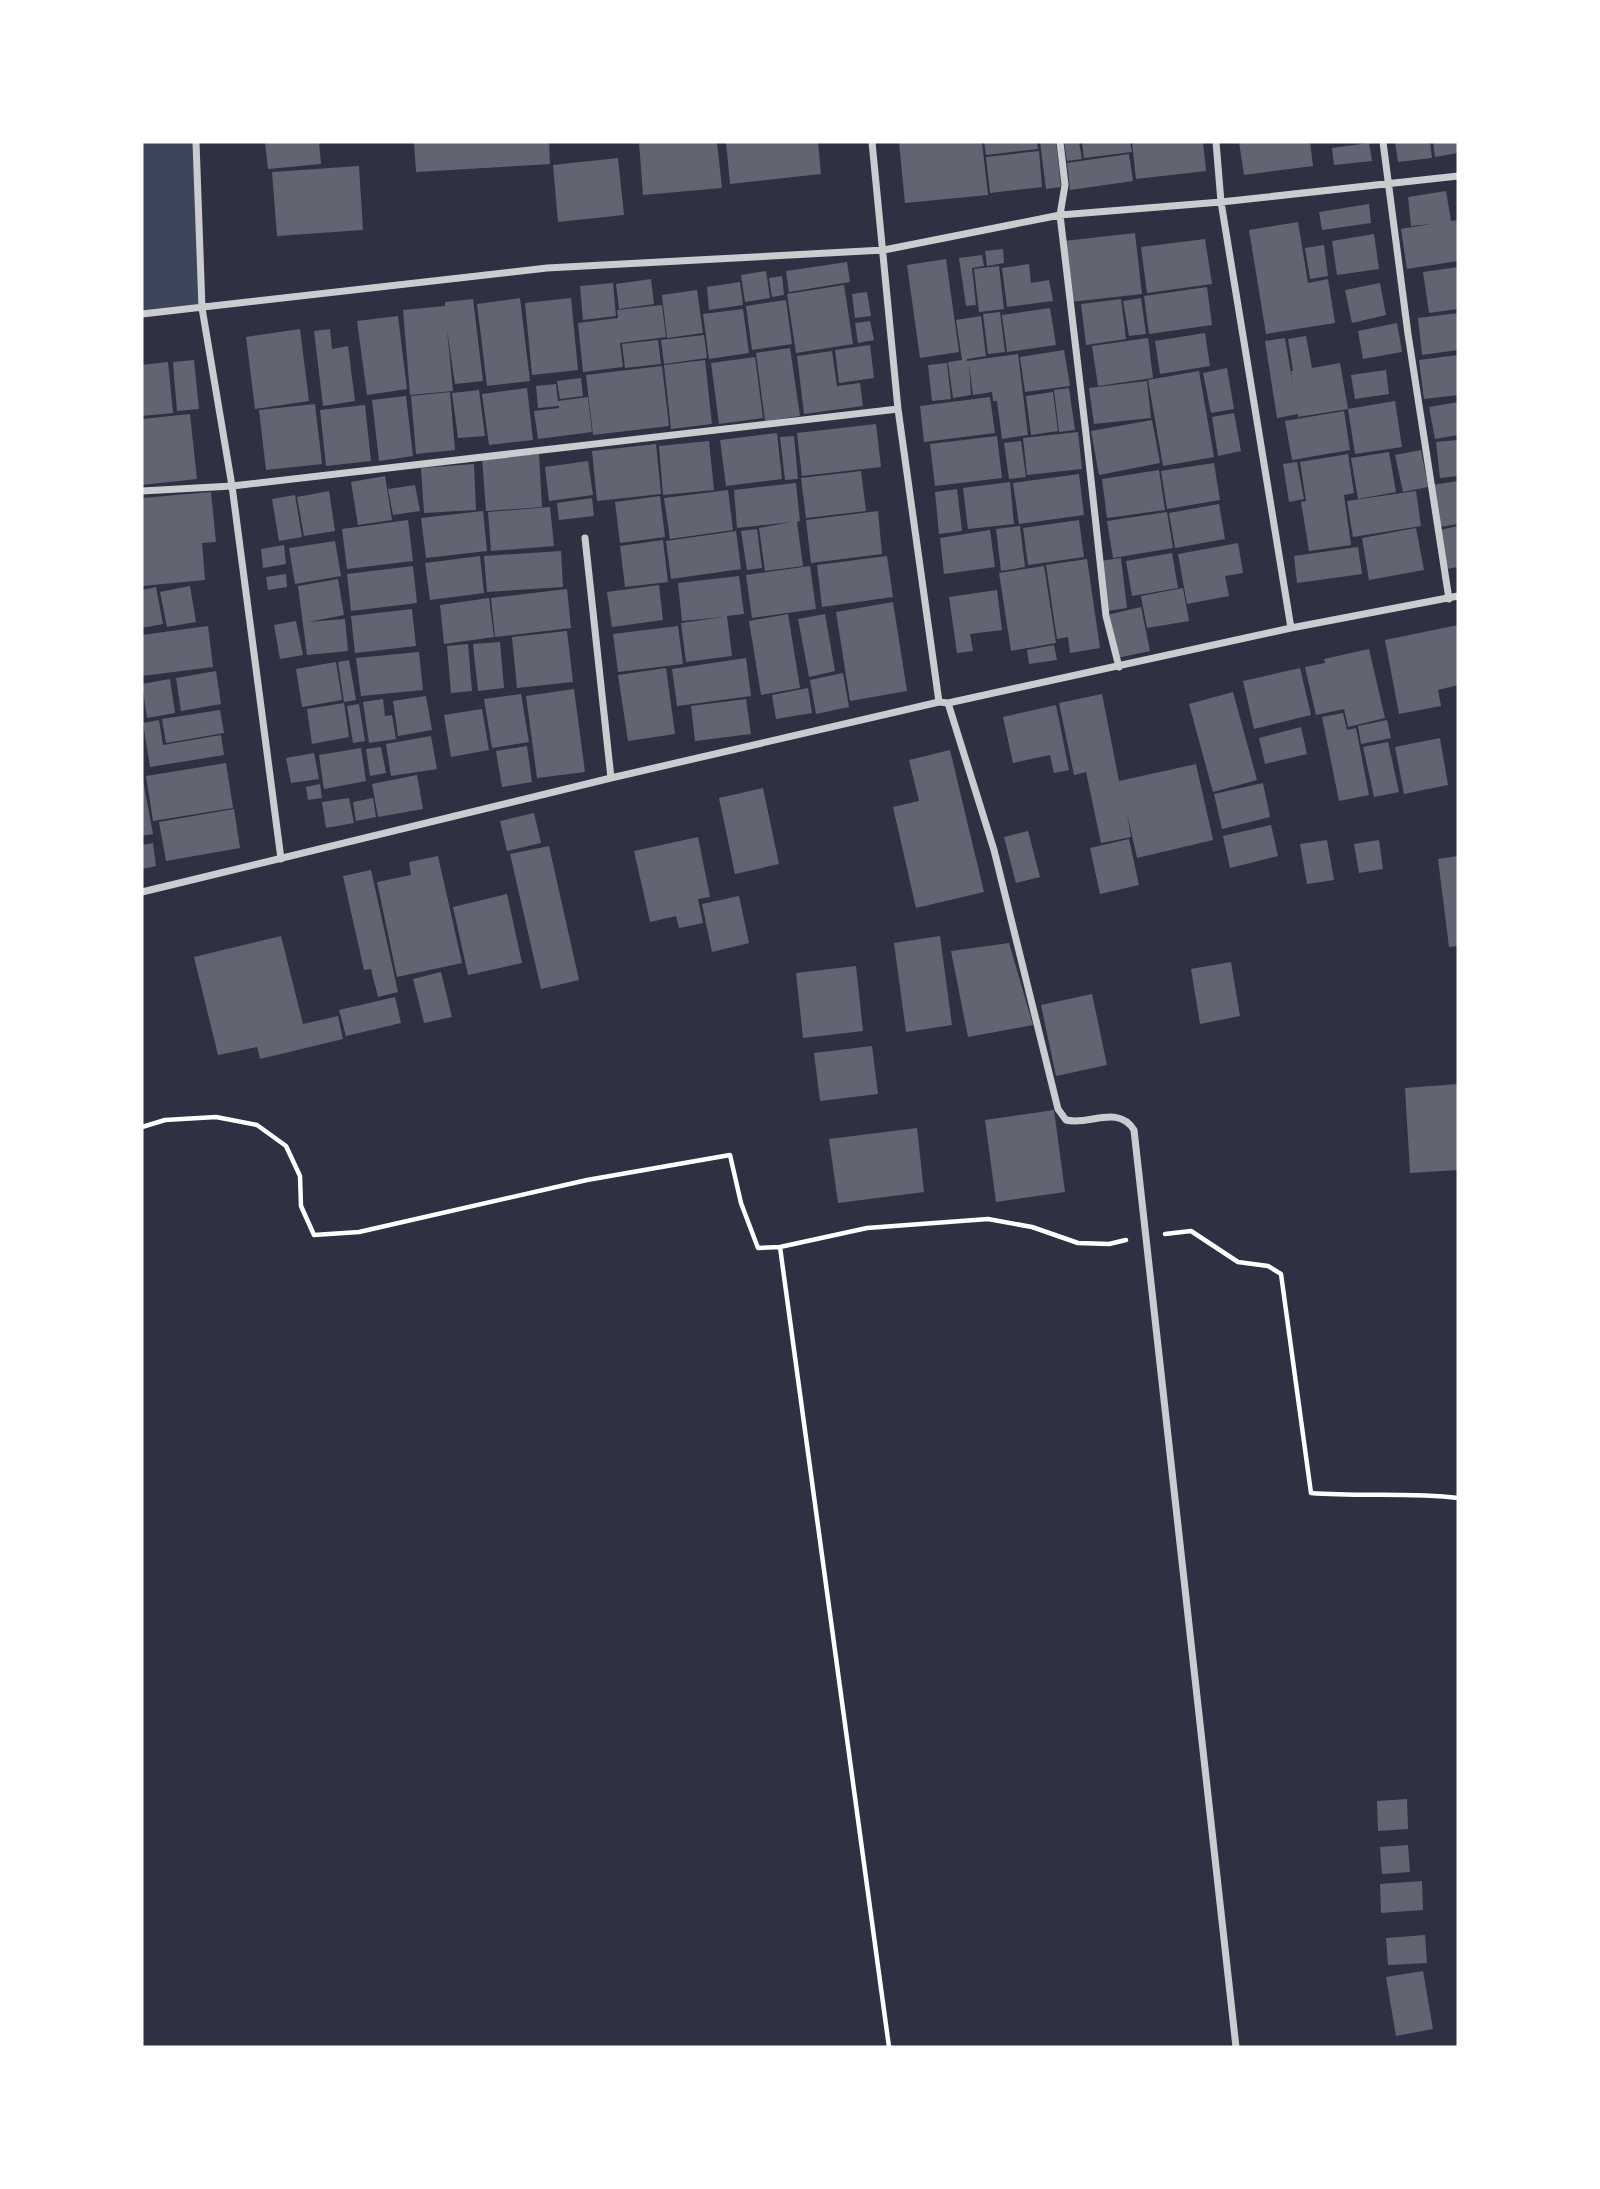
<svg xmlns="http://www.w3.org/2000/svg" width="1600" height="2189" viewBox="0 0 1600 2189" font-family="'Archivo Narrow',sans-serif">
	<rect width="100%" height="100%" fill="#2d3142"/>
	<path fill="#3c4559" d="M142 142H196L202 308 142 314Z"/>
	<path fill="#626471" d="M265 142H319L321 164 268 169Z
		M414 142H549L550 164 416 172Z
		M639 142H717L722 188 643 195Z
		M726 142H818L821 174 730 184Z
		M899 142H982L988 195 905 203Z
		M984 142H1037L1038 149 986 155Z
		M1040 142H1056L1061 187 1046 189Z
		M1064 142H1079L1082 159 1067 161Z
		M1082 142H1130L1132 152 1084 158Z
		M1132 142H1203L1206 171 1136 179Z
		M1239 142H1310L1313 166 1244 175Z
		M1395 142H1430L1432 158 1398 162Z
		M1433 142H1458V153L1435 157Z
		M1369 143 1372 161 1334 165 1332 148Z
		M1039 151 1042 187 990 193 986 157Z
		M1129 154 1133 181 1070 190 1067 163Z
		M618 158 624 215 558 222 553 165Z
		M359 166 363 230 277 236 272 172Z
		M1446 191 1451 221 1458 220V261L1407 269 1401 229 1431 224 1411 226 1408 197Z
		M1369 204 1371 223 1322 230 1319 212Z
		M1298 222 1308 283 1328 279 1335 323 1266 334 1249 230Z
		M1135 233 1142 294 1071 302 1064 241Z
		M1374 234 1379 269 1337 275 1332 241Z
		M1205 239 1212 284 1147 293 1141 247Z
		M1324 245 1328 276 1310 279 1305 248Z
		M1003 249 1004 263 987 266 985 251Z
		M982 255 984 266 972 268 976 305 966 306 959 258Z
		M946 259 959 352 920 358 907 265Z
		M847 262 850 282 789 292 786 271Z
		M1029 264 1031 283 1049 280 1053 301 1007 307 1002 268Z
		M999 266 1004 309 979 312 974 269Z
		M1458 267V309L1429 313 1423 272Z
		M766 271 770 298 745 302 741 275Z
		M782 276 784 295 772 297 769 278Z
		M651 279 654 304 619 309 616 284Z
		M740 282 743 305 709 310 707 287Z
		M613 283 616 316 583 320 580 286Z
		M1380 283 1386 315 1352 323 1345 290Z
		M844 285 853 344 796 353 787 294Z
		M1207 287 1212 325 1149 334 1144 296Z
		M697 290 703 333 667 338 662 295Z
		M867 292 871 316 855 318 852 294Z
		M520 298 530 381 487 386 477 304Z
		M571 298 578 370 532 375 525 303Z
		M1141 298 1146 334 1129 336 1123 301Z
		M473 299 483 381 455 384 447 330 453 391 410 395 403 310 445 306V302Z
		M1121 299 1126 339 1086 345 1081 304Z
		M786 300 792 344 752 350 746 306Z
		M662 305 666 337 620 343 623 367 583 372 578 323 618 318 617 310Z
		M1050 308 1056 345 1007 352 1002 315Z
		M743 309 749 353 709 359 703 314Z
		M1000 312 1005 352 988 354 983 314Z
		M1458 313V350L1422 355 1418 318Z
		M398 316 407 389 367 395 357 321Z
		M981 316 986 356 967 359V361L1018 354 1028 435 1002 439 997 401H993L992 392 973 395 969 364 971 395 953 398 948 362 962 360 956 320Z
		M870 321 874 340 858 343 855 323Z
		M1397 323 1402 352 1363 359 1358 331Z
		M300 329 309 401 255 409 246 337Z
		M330 329 332 349 348 346 355 401 323 406 314 331Z
		M1205 333 1210 366 1160 374 1155 341Z
		M704 335 707 358 664 364 661 340Z
		M1306 336 1312 368 1340 363 1348 409 1298 417V414L1277 418 1265 341 1285 338 1293 386 1291 371H1293L1288 339Z
		M1148 338 1153 378 1098 386 1092 346Z
		M658 340 661 364 625 368 622 344Z
		M870 345 874 378 839 383 835 350Z
		M790 348 800 416 765 421 756 353Z
		M1064 350 1070 386 1025 392 1020 357Z
		M832 351 837 386 860 383 863 406 804 414 797 356Z
		M1458 355V395L1424 399 1419 360Z
		M755 357 763 418 719 424 711 363Z
		M194 360 199 409 177 411 173 362Z
		M705 360 712 424 671 429 664 365Z
		M168 362 173 413 142 416V365Z
		M947 363 951 399 932 401 928 365Z
		M662 366 669 426 593 435 586 375Z
		M1227 368 1234 409 1211 413 1203 373Z
		M1386 370 1389 394 1355 399 1351 375Z
		M1199 371 1214 457 1163 466 1148 380Z
		M581 378 583 396 560 399 557 381Z
		M1147 381 1151 418 1094 424 1089 388Z
		M556 384 558 401 588 397 592 432 538 439 534 411 559 408V406L538 408 536 386Z
		M527 388 533 440 489 445 482 394Z
		M1069 388 1075 430 1059 432 1054 390Z
		M479 390 485 436 458 438 452 393Z
		M450 392 455 450 416 454 411 396Z
		M1053 392 1058 431 1031 435 1026 396Z
		M406 396 413 456 379 461 372 400Z
		M990 397 995 433 924 442 920 406Z
		M1395 401 1402 447 1355 454 1348 409Z
		M1458 402V435L1435 439 1429 407Z
		M315 404 322 464 266 470 259 410Z
		M365 405 371 461 326 466 320 410Z
		M1344 411 1350 450 1292 460 1285 421Z
		M1234 413 1241 451 1218 456 1212 417Z
		M190 414 197 479 142 485V419Z
		M1152 420 1160 463 1099 475 1091 431Z
		M876 424 881 467 802 476 797 433Z
		M1078 432 1082 469 1027 475 1023 438Z
		M777 433 782 479 726 486 720 440Z
		M794 436 798 479 785 480 780 437Z
		M997 436 1002 478 935 486 930 444Z
		M1458 440V476L1440 478 1436 442Z
		M709 441 714 490 663 495 659 446Z
		M1021 441 1026 477 1009 479 1004 443Z
		M656 444 661 494 597 501 592 451Z
		M1421 450 1428 487 1403 492 1395 455Z
		M1389 452 1396 492 1358 499 1351 458Z
		M539 454 542 507 486 511 482 458Z
		M1348 454 1354 493 1344 495 1351 545 1309 551 1301 502 1306 501 1300 462Z
		M588 461 593 495 549 501 545 467Z
		M1297 462 1304 499 1289 502 1283 464Z
		M1214 463 1220 500 1167 509 1161 471Z
		M474 464 476 510 424 513 421 468Z
		M1159 470 1165 510 1107 518 1102 479Z
		M861 471 866 511 806 518 801 478Z
		M1079 474 1084 515 1019 524 1013 483Z
		M385 476 392 520 358 525 351 482Z
		M1458 481V524L1440 527 1432 485Z
		M1010 482 1014 524 968 529 963 488Z
		M796 483 800 521 797 522 803 566 765 571 759 528 791 522 737 528 734 490Z
		M415 485 420 511 393 515 388 489Z
		M957 489 962 531 939 534 935 492Z
		M728 490 733 530 670 539 664 498Z
		M329 491 335 531 304 536 297 497Z
		M1416 491 1421 526 1353 537 1347 501Z
		M211 492 216 542 202 543 205 580 142 586V498Z
		M295 495 302 537 279 541 272 499Z
		M660 496 665 537 620 543 615 502Z
		M592 498 594 516 559 520 557 503Z
		M1219 504 1225 539 1175 548 1169 513Z
		M550 507 554 546 491 551 488 512Z
		M483 511 487 551 426 558 421 518Z
		M878 511 882 554 811 563 806 520Z
		M1167 512 1173 548 1113 558 1107 521Z
		M408 520 413 561 347 569 342 529Z
		M1079 520 1084 557 1028 565 1023 528Z
		M1020 526 1025 567 1001 571 996 529Z
		M1458 526V567L1447 569 1440 530Z
		M1416 528 1424 570 1369 580 1362 538Z
		M757 529 762 568 747 570 741 531Z
		M990 530 995 567 944 574 940 538Z
		M736 531 741 569 671 579 666 541Z
		M663 540 668 582 625 587 620 546Z
		M335 541 341 576 295 584 289 548Z
		M1238 543 1243 573 1225 576 1229 596 1187 604 1178 554Z
		M284 545 286 564 263 568 261 549Z
		M1358 547 1362 574 1297 583 1294 556Z
		M561 551 563 587 487 592 484 556Z
		M1172 553 1178 588 1132 596 1126 561Z
		M480 556 484 593 430 600 425 563Z
		M887 556 893 597 822 607 817 565Z
		M1121 558 1127 608 1107 611 1100 561Z
		M1087 559 1100 648 1070 653 1068 637 1057 639 1046 565Z
		M413 566 417 603 351 611 347 574Z
		M810 566 816 609 752 618 746 575Z
		M1044 566 1056 643 1011 651 999 573Z
		M286 574 287 587 268 590 266 577Z
		M739 576 744 614 727 616 732 656 686 662 681 623 723 617 682 621 678 583Z
		M338 579 344 615 308 622 345 619 348 651 307 655 298 586Z
		M659 585 663 620 612 627 607 592Z
		M190 586 196 622 167 627 160 592Z
		M156 587 163 624 142 628V590Z
		M1183 588 1189 621 1147 628 1141 596Z
		M567 589 571 628 495 637 491 598Z
		M997 590 1002 630 970 634 973 651 957 653 949 597Z
		M489 598 494 637 444 644 440 605Z
		M893 602 907 691 850 701 836 612Z
		M1141 607 1150 651 1117 658 1107 615Z
		M412 609 416 646 355 653 351 616Z
		M788 614 800 688 761 695 749 621Z
		M825 614 835 671 809 677 798 619Z
		M296 621 303 655 280 659 274 625Z
		M1458 625V685L1438 690 1441 706 1399 714 1385 640Z
		M208 626 213 667 142 676V635Z
		M678 626 683 664 618 672 613 634Z
		M567 631 573 682 517 688 512 637Z
		M500 642 504 688 478 691 473 644Z
		M468 644 472 691 451 693 447 646Z
		M1054 645 1057 660 1029 664 1027 650Z
		M1369 649 1385 718 1348 727 1344 709 1316 715 1305 667 1325 663 1324 659Z
		M419 652 423 690 361 696 356 658Z
		M746 658 751 696 677 706 672 669Z
		M349 660 356 700 344 702 338 662Z
		M336 662 342 700 302 707 296 669Z
		M666 668 675 734 628 741 618 675Z
		M1300 668 1311 715 1254 729 1243 681Z
		M216 671 221 704 181 711 176 678Z
		M843 673 849 707 816 714 810 680Z
		M170 679 175 713 147 718 142 684Z
		M808 688 812 713 776 719 772 695Z
		M574 689 585 772 537 778 526 696Z
		M1233 692 1257 780 1213 792 1189 704Z
		M521 694 529 742 492 748 484 699Z
		M1102 694 1119 781 1196 764 1213 840 1137 858 1127 813 1131 837 1101 843 1086 772 1074 775 1059 703Z
		M426 696 432 730 398 736 393 701Z
		M383 699 385 716 392 715 396 739 369 743 363 702Z
		M746 699 751 734 695 741 691 706Z
		M344 703 349 737 312 744 307 709Z
		M359 704 365 741 353 743 347 706Z
		M1056 705 1069 770 1054 773 1050 755 1013 763 1003 717Z
		M482 709 489 750 451 757 444 715Z
		M220 710 224 733 166 743 162 719Z
		M1343 713 1347 730 1356 728 1369 795 1339 801 1322 717Z
		M159 720 163 745 221 735 224 755 150 767 143 723Z
		M1387 720 1391 738 1361 744 1358 726Z
		M1301 727 1307 754 1265 764 1259 738Z
		M431 736 437 769 391 776 386 744Z
		M1440 738 1448 785 1404 794 1395 747Z
		M1388 742 1399 792 1374 797 1363 747Z
		M527 746 532 782 502 787 496 751Z
		M381 747 386 773 370 776 366 749Z
		M361 748 366 781 324 789 319 755Z
		M950 750 984 892 916 908 893 807 919 801 909 760Z
		M314 753 319 779 291 783 286 758Z
		M226 763 233 808 153 821 146 776Z
		M417 775 423 809 378 817 372 784Z
		M143 780 153 834 142 836V781Z
		M1263 783 1270 817 1222 829 1214 794Z
		M320 784 322 798 308 800 306 787Z
		M763 788 779 864 735 874 719 798Z
		M349 798 354 823 326 828 322 802Z
		M373 798 376 817 356 821 353 802Z
		M234 809 240 848 166 861 159 822Z
		M534 813 541 843 507 851 500 821Z
		M1271 825 1278 856 1230 868 1223 836Z
		M1028 831 1040 877 1016 883 1004 837Z
		M698 837 710 897 698 899 703 923 679 928 676 916 650 922 634 851Z
		M1129 839 1139 885 1100 894 1090 848Z
		M1327 840 1334 880 1307 884 1300 844Z
		M1379 840 1383 869 1359 873 1354 844Z
		M153 843 156 866 142 869V845Z
		M549 846 579 980 541 989 510 854Z
		M438 856 462 963 397 977 377 882 411 875 409 862Z
		M1458 856V946L1449 947 1438 859Z
		M371 870 398 992 378 997 371 969 364 970 343 876Z
		M507 894 522 963 468 975 453 907Z
		M739 896 749 943 712 952 702 904Z
		M281 936 303 1024 338 1016 343 1039 260 1059 257 1047 218 1055 194 957Z
		M940 936 952 1025 906 1032 894 943Z
		M1009 943 1033 1025 968 1037 951 951Z
		M1231 962 1240 1016 1200 1024 1191 969Z
		M856 966 863 1031 803 1038 796 973Z
		M441 972 452 1017 424 1023 413 979Z
		M1092 994 1107 1065 1056 1076 1041 1005Z
		M395 997 401 1023 346 1036 339 1010Z
		M872 1046 878 1094 820 1101 814 1053Z
		M1458 1084V1170L1410 1173 1405 1088Z
		M1054 1110 1065 1192 996 1202 985 1120Z
		M917 1128 924 1192 838 1203 829 1139Z
		M1407 1799 1408 1829 1378 1831 1377 1801Z
		M1408 1845 1410 1872 1382 1874 1380 1847Z
		M1422 1881 1423 1910 1381 1913 1380 1884Z
		M1425 1935 1427 1963 1388 1965 1386 1938Z
		M1423 1971 1433 2029 1396 2036 1386 1977Z"/>
	<g fill="none" stroke-linecap="round" stroke-linejoin="round">
		<path stroke="#fff" stroke-width="4.5" d="M142 1127 165 1120 216 1117 257 1125 286 1146 300 1176 301 1206 314 1235 359 1232 587 1180 730 1155 741 1203 758 1248 780 1247 867 1228 988 1219 1032 1227 1078 1243 1109 1244 1126 1240
			M1165 1234 1191 1231 1238 1262 1268 1266 1281 1274 1311 1493C1360 1497 1409 1492 1458 1498
			M780 1247 889 2047"/>
		<path stroke="#caccd0" stroke-width="7" d="M196 142 202 308 232 486 281 859
			M872 142 898 409 939 702
			M1060 142 1065 185 1060 215 1086 434 1106 616 1119 667
			M1216 142 1221 202 1291 628
			M1383 142 1408 334 1449 599
			M142 314 547 268 884 250 1060 215 1221 202 1458 176
			M142 491 232 486 898 409
			M585 538 611 778
			M948 703 994 850 1058 1109 1066 1120C1089 1126 1118 1104 1134 1130L1236 2047
			M142 892 611 778 939 702 948 703 1291 628 1458 596"/>
	</g>
	<rect width="1600" height="2189" fill="none" stroke="#ffffff" stroke-width="287"/>
</svg>
